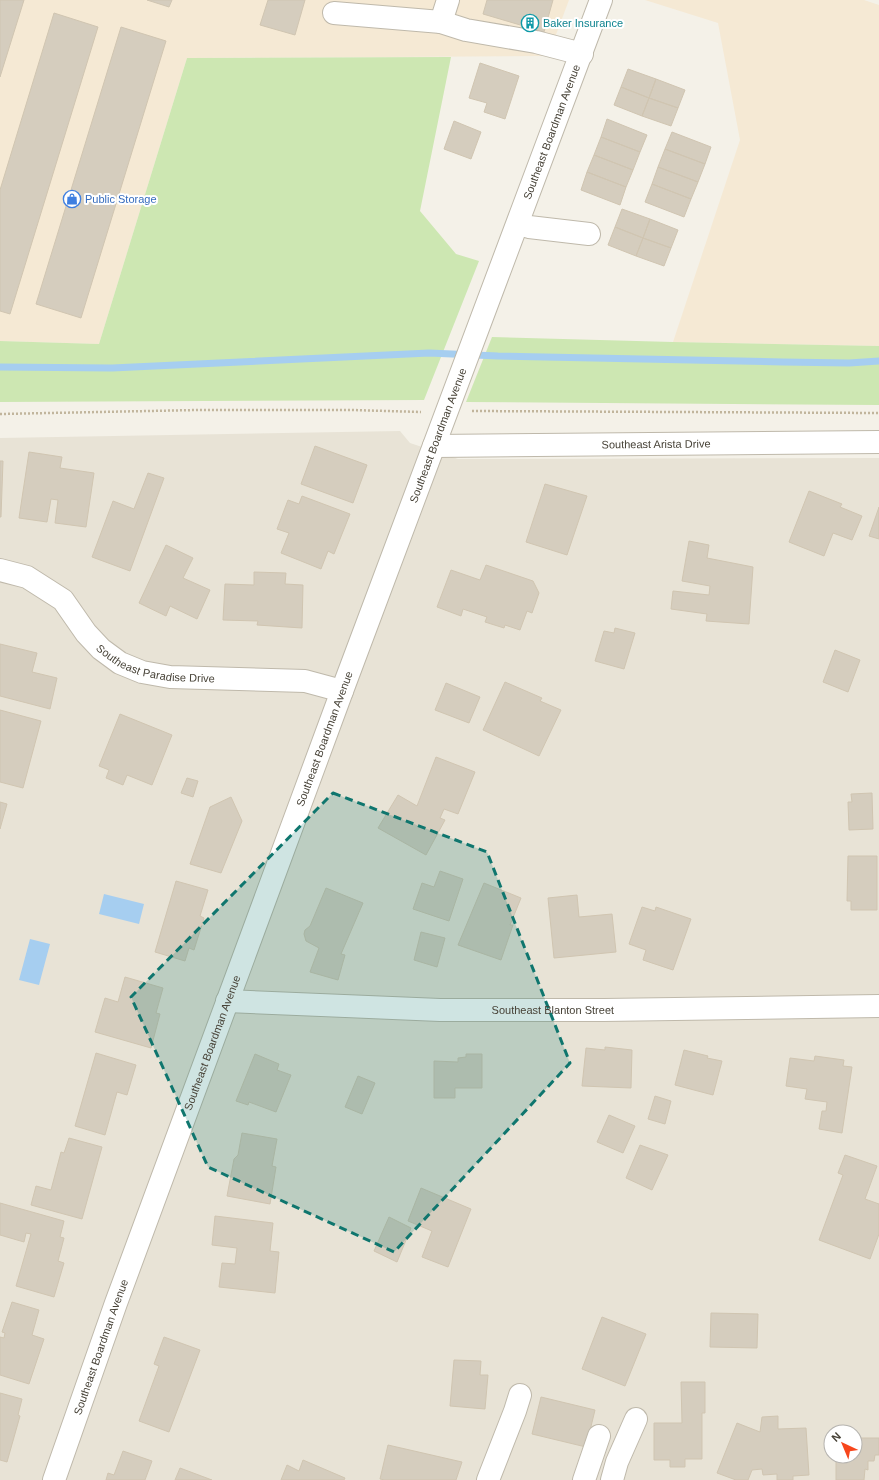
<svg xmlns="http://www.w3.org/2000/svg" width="879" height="1480" viewBox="0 0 879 1480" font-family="Arial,sans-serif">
	<rect width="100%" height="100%" fill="#f4f1e8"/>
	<path fill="#e8e3d6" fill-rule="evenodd" d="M400 431 410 443 458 459 879 458V1480H0V438ZM831 1432H855V1456H831Z"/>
	<path fill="#f5e9d4" d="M0 0H569L548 56 187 58 99 344 0 341Z
		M645 0H864L879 5V346L673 342 740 140 718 23Z"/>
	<path fill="#cde7b2" d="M451 57 420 211 456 254 479 261 424 400 0 402V341L99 344 187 58Z
		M492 337 673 342 879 346V405L466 402Z"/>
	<path fill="#a6cef0" d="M104 894 144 904 139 924 99 914Z
		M30 939 50 944 39 985 19 980Z"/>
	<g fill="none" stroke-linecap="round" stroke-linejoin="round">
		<path stroke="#a6cef0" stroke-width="7" d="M0 367 112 368 429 353 498 356 783 362 849 363 879 361"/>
	</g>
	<path fill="#d5cdbe" stroke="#d0c5b1" d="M0 0H24L0 77Z
		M147 0H172L169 7Z
		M268 0H305L295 35 260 25Z
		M487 0H553L544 32 483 14Z
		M54 13 98 27 10 314 0 311V190Z
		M121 27 166 41 81 318 36 304Z
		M480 63 519 76 505 119 484 112 487 103 469 98Z
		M628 69 656 79 649 98 621 87Z
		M656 79 685 90 678 108 649 98Z
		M621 87 649 98 642 116 614 105Z
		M649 98 678 108 671 126 642 116Z
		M607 119 647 135 640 152 601 137Z
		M454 121 481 132 471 159 444 149Z
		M672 132 711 147 705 164 665 149Z
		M601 137 640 152 633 170 594 155Z
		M665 149 705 164 698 182 658 167Z
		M594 155 633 170 626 187 587 172Z
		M658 167 698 182 691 199 652 184Z
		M587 172 626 187 620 205 581 190Z
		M652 184 691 199 684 217 645 202Z
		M622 209 650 219 643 238 615 227Z
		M650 219 678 230 671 248 643 238Z
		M615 227 643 238 636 256 608 245Z
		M643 238 671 248 664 266 636 256Z
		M315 446 367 465 353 503 301 484Z
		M29 452 62 457 60 468 94 473 86 527 55 523 58 500 51 499 47 522 19 518Z
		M0 461H3L1 517H0Z
		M148 473 164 478 130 571 92 557 113 501 134 509Z
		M545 484 587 496 567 555 526 542Z
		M809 491 842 504 840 507 862 516 852 540 833 533 824 556 789 542Z
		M302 496 350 514 334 554 328 551 321 569 281 553 289 533 277 529 288 500 299 504Z
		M879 507V539L869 536Z
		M689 541 709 545 707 558 753 567 749 624 706 621 707 614 671 609 673 591 709 595 710 586 682 581Z
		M166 545 193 558 183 578 210 590 197 619 170 606 166 616 139 603Z
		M486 565 533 581 539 593 532 613 527 611 520 630 505 625 504 628 485 622 487 617 463 609 461 616 437 607 451 570 480 580Z
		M254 572 286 573 285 584 303 585 302 628 257 625 258 621 223 620 225 584 254 585Z
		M615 628 635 633 624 669 595 661 604 631 614 633Z
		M0 644 37 653 32 672 57 678 50 709 0 696Z
		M835 650 860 660 848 692 823 682Z
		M505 682 542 698 540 701 561 710 539 756 483 730Z
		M446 683 480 697 469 723 435 710Z
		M0 710 41 721 23 788 0 782Z
		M120 714 172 735 152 785 127 775 123 785 106 778 109 770 99 766Z
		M436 757 475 772 458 814 444 809 440 818 445 820 426 855 378 828 398 795 417 806Z
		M187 778 198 781 193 797 181 793Z
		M872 793 873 829 849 830 848 802H852L851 794Z
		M231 797 242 821 221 873 190 864 210 807Z
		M0 802 7 804 0 829Z
		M848 856H877V910H851V901H847Z
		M440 871 463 879 449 921 413 909 422 883 434 887Z
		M176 881 208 890 200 916 204 918 194 950 189 948 185 961 155 952Z
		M484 883 521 898 510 925H513L501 960 458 945Z
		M326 888 363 903 341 954 345 955 338 980 310 972 319 948 306 941 304 934 305 930 310 926Z
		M577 895 579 917 612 914 616 952 554 958 548 898Z
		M642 907 655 911 656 907 691 919 673 970 643 960 646 950 629 944Z
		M421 932 445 938 437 967 414 960Z
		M125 977 163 988 156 1013 160 1014 151 1048 95 1032 105 998 118 1002Z
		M605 1047 632 1050 631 1088 582 1086 586 1048 605 1050Z
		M684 1050 708 1056 707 1058 722 1061 713 1095 675 1085Z
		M96 1053 136 1065 127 1095 117 1092 105 1135 75 1126Z
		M255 1054 279 1064 277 1070 291 1075 276 1112 249 1102 248 1105 236 1101Z
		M466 1054H482V1088H455V1098H434V1061L458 1062V1058L466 1057Z
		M815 1056 844 1060 843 1066 852 1067 842 1133 819 1129 822 1111H826L827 1102 805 1099 807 1089 786 1086 790 1058 814 1061Z
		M358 1076 375 1083 362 1114 345 1107Z
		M655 1096 671 1101 665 1124 648 1119Z
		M609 1115 635 1126 623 1153 597 1142Z
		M242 1133 277 1139 272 1166 276 1167 270 1204 227 1196 234 1159 238 1155Z
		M69 1138 102 1147 82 1219 31 1205 36 1186 51 1190 61 1152 64 1153Z
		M640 1145 668 1155 652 1190 626 1178Z
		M845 1155 877 1166 865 1199 879 1204V1234L870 1259 819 1240 843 1175 838 1173Z
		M421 1188 471 1209 448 1267 422 1257 432 1231 408 1221Z
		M0 1203 64 1221 60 1237 64 1238 58 1261 64 1263 54 1297 16 1286 31 1234 26 1233 24 1242 0 1235Z
		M215 1216 273 1223 270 1251 279 1252 275 1293 219 1287 222 1263 235 1264 237 1248 212 1245Z
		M389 1217 411 1228 397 1262 374 1251Z
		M12 1302 39 1310 32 1335 44 1339 29 1384 0 1375V1337L4 1338 5 1333 2 1332Z
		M711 1313 758 1314 757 1348 710 1347Z
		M602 1317 646 1334 625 1386 582 1369Z
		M164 1337 200 1350 169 1432 139 1421 159 1366 154 1364Z
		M454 1360 481 1361 480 1375H488L485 1409 450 1406Z
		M681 1382H705V1413H702V1459H685V1467H670V1460H654V1423H682Z
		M0 1393 22 1399 18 1415 20 1416 7 1462 0 1460Z
		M541 1397 595 1410 586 1447 532 1434Z
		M778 1416V1429L806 1428 809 1475 793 1476V1480H777V1474L763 1475 762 1469 752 1470 748 1480H736L717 1473 737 1423 760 1432 762 1417Z
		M855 1438H879V1455H875L874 1461H868V1470L865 1469 864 1480H836V1456H855Z
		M388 1445 462 1462 456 1480H385L380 1479Z
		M123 1451 152 1461 145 1480H106L108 1473 114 1475Z
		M303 1460 345 1478 344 1480H281L287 1465 299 1471Z
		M180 1468 212 1480H175Z"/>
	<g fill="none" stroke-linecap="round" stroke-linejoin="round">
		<defs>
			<g id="minor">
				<path d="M334 13 441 22 466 30 536 42 582 54"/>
				<path d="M441 22 448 0"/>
				<path d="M518 224 529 227 589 234"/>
				<path id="s1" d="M434 446 879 442"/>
				<path id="s2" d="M0 570 27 577 63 600 86 633 101 649 120 663 142 672 170 677 305 681 342 691"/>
				<path id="s3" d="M227 1001 440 1010H604L879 1006"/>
				<path id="s4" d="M54 1480 116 1303 342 691 601 0"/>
				<path d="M488 1480 515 1411 520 1395"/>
				<path d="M584 1480 599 1436"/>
				<path d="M612 1480 617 1462 636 1419"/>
			</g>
		</defs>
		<use href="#minor" stroke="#bfb9ab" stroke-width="24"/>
		<path stroke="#c1b59c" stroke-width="2.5" stroke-dasharray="2 2" stroke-linecap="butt" d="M472 411 879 413
			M0 414 198 410H352L421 412"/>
		<use href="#minor" stroke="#fff" stroke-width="22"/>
	</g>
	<path fill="#0f766e" fill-opacity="0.2" stroke="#0f766e" stroke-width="3" stroke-dasharray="8 5" stroke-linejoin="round" d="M333 793 487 852 570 1063 394 1252 208 1167 131 997Z"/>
	<defs>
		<symbol id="building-ring" viewBox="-11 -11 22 22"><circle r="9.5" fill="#fff" stroke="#0f9aa8" stroke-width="1.5"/><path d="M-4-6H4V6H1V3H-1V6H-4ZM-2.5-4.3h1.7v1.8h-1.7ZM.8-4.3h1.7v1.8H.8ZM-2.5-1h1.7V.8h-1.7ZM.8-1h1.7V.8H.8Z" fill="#0f9aa8"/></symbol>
		<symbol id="shop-ring" viewBox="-11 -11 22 22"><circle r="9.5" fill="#fff" stroke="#3f7fe0" stroke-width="1.5"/><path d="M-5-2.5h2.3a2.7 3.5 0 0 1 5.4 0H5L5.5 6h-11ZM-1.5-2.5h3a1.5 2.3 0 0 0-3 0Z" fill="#3f7fe0"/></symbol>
	</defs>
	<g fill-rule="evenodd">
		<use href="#building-ring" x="520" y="13" width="20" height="20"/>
		<use href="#shop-ring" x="62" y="189" width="20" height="20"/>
	</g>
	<g text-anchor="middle" stroke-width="4" stroke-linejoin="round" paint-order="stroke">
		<g font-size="11" fill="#0d838f" stroke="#fff" text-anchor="start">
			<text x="543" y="27">Baker Insurance</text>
		</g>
		<g font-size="11" fill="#474237" stroke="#fff">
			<text dy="4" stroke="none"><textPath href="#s4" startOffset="1437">Southeast Boardman Avenue</textPath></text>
			<text dy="4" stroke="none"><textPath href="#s4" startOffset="1113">Southeast Boardman Avenue</textPath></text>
			<text dy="4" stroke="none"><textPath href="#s1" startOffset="222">Southeast Arista Drive</textPath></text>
			<text dy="4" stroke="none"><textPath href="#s2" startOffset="191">Southeast Paradise Drive</textPath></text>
			<text dy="4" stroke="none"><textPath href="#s4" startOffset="789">Southeast Boardman Avenue</textPath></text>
			<text dy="4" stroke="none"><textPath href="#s3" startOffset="326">Southeast Blanton Street</textPath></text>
			<text dy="4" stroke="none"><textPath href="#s4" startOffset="465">Southeast Boardman Avenue</textPath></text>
			<text dy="4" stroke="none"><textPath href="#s4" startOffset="141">Southeast Boardman Avenue</textPath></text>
		</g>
		<g font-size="11" fill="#366cbe" stroke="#fff" text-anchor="start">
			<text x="85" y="203">Public Storage</text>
		</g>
	</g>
	<g transform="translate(843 1444) rotate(316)"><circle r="19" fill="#ffffff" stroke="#b5b3af"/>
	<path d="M0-3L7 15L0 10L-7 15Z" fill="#f7461c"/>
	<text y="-6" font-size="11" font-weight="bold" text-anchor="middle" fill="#474237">N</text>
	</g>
</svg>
